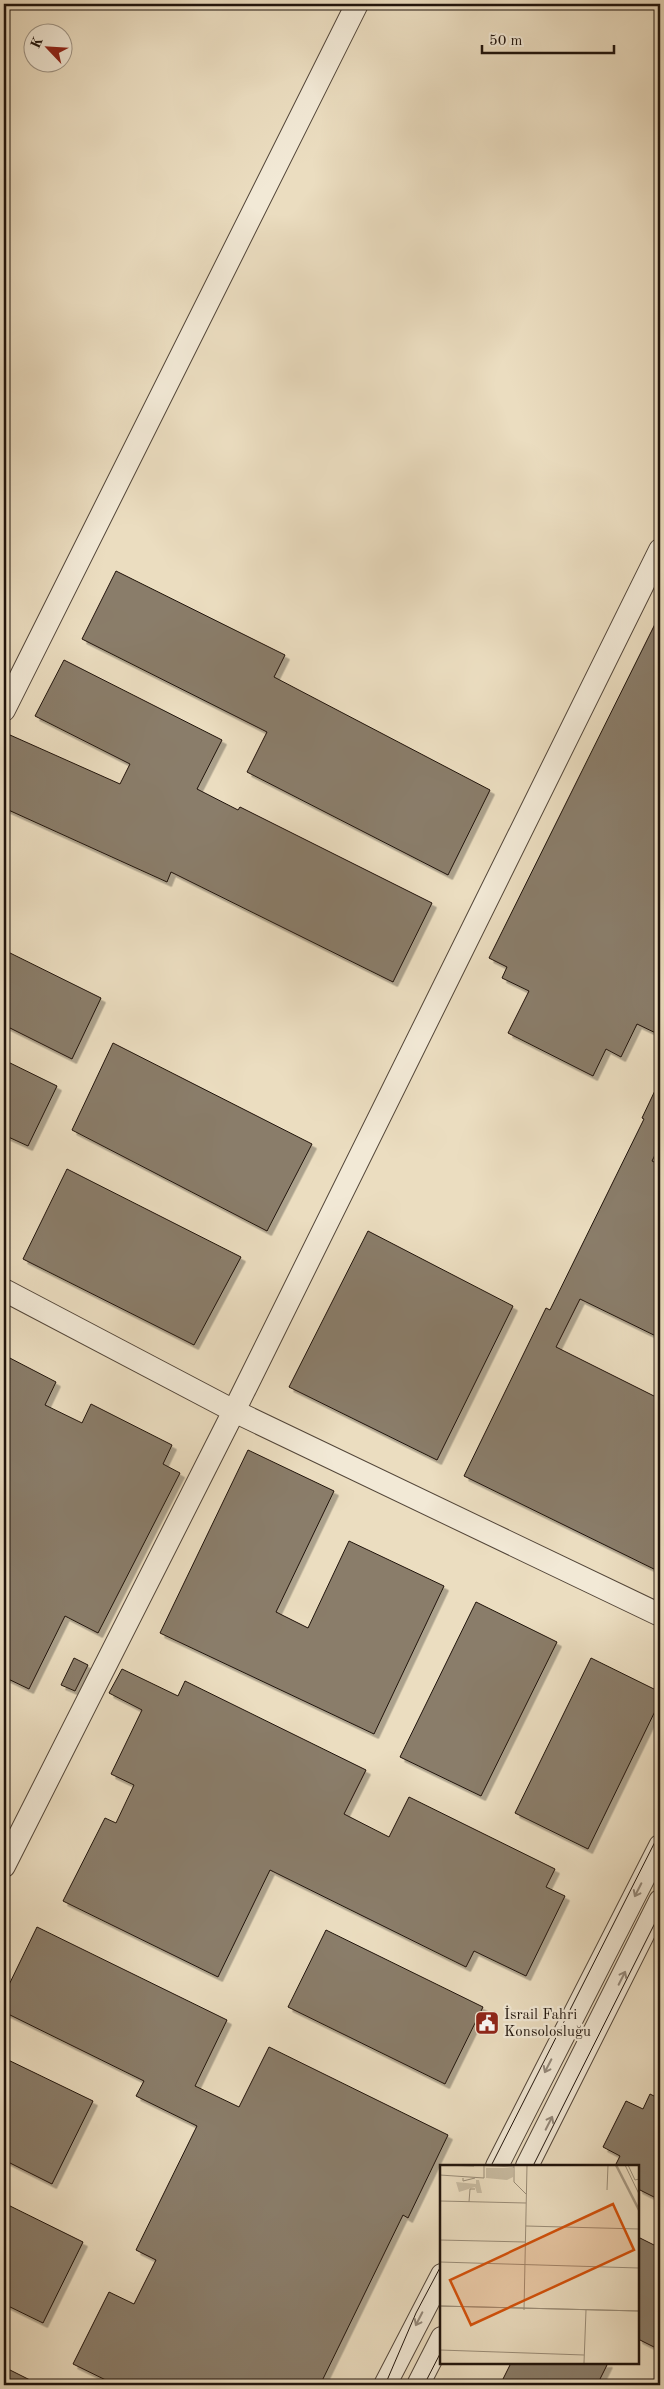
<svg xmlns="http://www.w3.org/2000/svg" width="664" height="2389" viewBox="0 0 664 2389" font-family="'Old Standard TT',serif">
	<defs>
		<filter id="shadow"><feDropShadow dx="4.5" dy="4.5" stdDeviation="0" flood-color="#0004"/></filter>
	</defs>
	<rect width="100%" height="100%" fill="#ebddc0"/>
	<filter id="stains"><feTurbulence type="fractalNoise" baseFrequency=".004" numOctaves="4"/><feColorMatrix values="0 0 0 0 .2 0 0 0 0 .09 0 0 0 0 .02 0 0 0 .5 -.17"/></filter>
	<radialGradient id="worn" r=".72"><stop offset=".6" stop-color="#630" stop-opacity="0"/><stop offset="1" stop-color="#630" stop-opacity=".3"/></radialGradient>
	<path fill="#8a7d6a" stroke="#20140c" filter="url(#shadow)" d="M116 571 285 655 274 677 490 790 448 875 247 772 267 732 82 639Z
		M660 614V1035L637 1024 621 1057 606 1049 593 1076 508 1033 529 991 502 978 507 967 489 958Z
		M64 660 222 740 197 789 238 810 240 807 432 903 393 982 171 872 167 882 4 808V749L10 735 120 784 130 764 35 716Z
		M4 950 101 998 72 1059 4 1025Z
		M113 1043 312 1144 267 1231 72 1130Z
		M4 1060 57 1086 28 1146 4 1135Z
		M660 1080V1145L652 1161 660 1165V1338L580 1299 556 1347 660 1399V1572L464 1476 546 1308 550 1310 644 1119 642 1118Z
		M67 1169 241 1257 194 1345 23 1259Z
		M368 1231 513 1306 437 1460 289 1387Z
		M4 1355 56 1382 45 1405 82 1423 91 1404 172 1445 163 1464 180 1473 98 1633 65 1616 29 1689 4 1677V1388L9 1378 4 1376Z
		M248 1450 334 1491 276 1612 308 1628 349 1541 444 1586 374 1734 160 1633Z
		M476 1602 557 1642 481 1796 400 1757Z
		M74 1658 88 1665 75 1691 61 1685Z
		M591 1658 660 1692V1701L588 1849 515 1813Z
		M122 1669 178 1696 185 1681 366 1770 344 1814 389 1837 409 1797 555 1869 546 1887 565 1896 526 1976 474 1951 466 1967 270 1870 218 1977 63 1901 105 1818 116 1823 134 1785 111 1774 142 1710 109 1693Z
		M37 1927 227 2020 195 2086 239 2107 269 2047 448 2135 408 2218 403 2215 320 2385H116L73 2364 109 2292 134 2304 156 2260 136 2250 197 2126 136 2096 144 2081 4 2012V1995Z
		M326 1930 483 2007 445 2084 288 2007Z
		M4 2058 93 2101 52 2184 4 2160Z
		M650 2094 660 2099V2200L638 2189V2166H615L620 2156 603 2147 626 2101 643 2109Z
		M4 2203 83 2242 43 2323 4 2304Z
		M638 2237 660 2248V2350L638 2339Z
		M511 2363H608L597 2385H500Z
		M4 2367 40 2385H4Z"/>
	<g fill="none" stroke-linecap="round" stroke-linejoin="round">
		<defs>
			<path id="minor" d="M4 710 357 4
				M4 1290 234 1411 660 1615
				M4 1866 234 1411 660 550
				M497 2166 660 1846
				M527 2166 660 1901
				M385 2385 442 2275
				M418 2385 442 2338"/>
		</defs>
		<use href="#minor" stroke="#534639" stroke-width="24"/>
		<use href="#minor" stroke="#f2e9d6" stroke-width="22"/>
		<path stroke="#20140c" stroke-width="1" d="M491 2166 660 1832
			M533 2166 660 1913
			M385 2385 416 2313 442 2264
			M424 2385 442 2350"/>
	</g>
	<defs><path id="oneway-shaft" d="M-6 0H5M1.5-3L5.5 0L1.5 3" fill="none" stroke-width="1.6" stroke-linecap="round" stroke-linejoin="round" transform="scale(1.25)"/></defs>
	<g stroke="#94897b">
		<use href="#oneway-shaft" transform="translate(638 1890) rotate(117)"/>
		<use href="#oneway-shaft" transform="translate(622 1978) rotate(-63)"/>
		<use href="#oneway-shaft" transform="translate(548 2066) rotate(117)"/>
		<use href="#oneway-shaft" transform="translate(549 2123) rotate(-63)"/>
		<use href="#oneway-shaft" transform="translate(419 2319) rotate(117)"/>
	</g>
	<defs>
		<symbol id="civic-square" viewBox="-11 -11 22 22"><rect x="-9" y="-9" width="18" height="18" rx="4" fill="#8f2418" stroke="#f2e9d6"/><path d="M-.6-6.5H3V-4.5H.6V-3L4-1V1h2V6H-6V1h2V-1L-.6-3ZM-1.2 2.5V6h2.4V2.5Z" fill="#fff"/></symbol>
	</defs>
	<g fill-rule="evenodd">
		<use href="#civic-square" x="473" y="2009" width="28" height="28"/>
	</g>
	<g text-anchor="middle" stroke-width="4.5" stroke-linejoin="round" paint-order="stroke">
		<g font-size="15" fill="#20140c" stroke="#f2e9d6" text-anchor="start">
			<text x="504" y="2019">İsrail Fahri<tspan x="504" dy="17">Konsolosluğu</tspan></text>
		</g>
	</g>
	<g transform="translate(440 2165)">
		<rect width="199" height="199" fill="#ebddc0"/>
		<path d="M46 3H73V12L67 15 46 13ZM36 15H39L42 28H37L35 22 19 27 16 17 36 19Z" fill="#c8bba1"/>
		<path fill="none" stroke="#a69983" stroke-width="2.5" d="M176 0 199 45"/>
		<path fill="none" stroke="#9a8d78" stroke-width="1" d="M2 0 34 1M33 0 74 2M185 0 199 29M188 0 195 15 199 14M74 1V17L86 29M0 10 44 13V1M23 13V16L35 13M167 25 168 0M0 36 86 38M29 37 30 24H35M86 61 199 64M0 75 85 77M0 97 199 103M0 141 199 146M0 141 199 146M84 145 87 0M0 185 144 190M144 198 146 145"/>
		<path fill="#d4520c" fill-opacity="0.15" stroke="#d4520c" stroke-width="2.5" d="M173 39 194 85 31 160 10 115Z"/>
		<rect width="199" height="199" fill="none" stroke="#20140c" stroke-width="2.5"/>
	</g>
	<rect width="664" height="2389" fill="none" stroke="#ebddc0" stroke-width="20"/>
	<rect x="5" y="5" width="654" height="2379" fill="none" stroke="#20140c" stroke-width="2.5"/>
	<rect x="10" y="10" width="644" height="2369" fill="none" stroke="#20140c"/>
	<g transform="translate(48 48) rotate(295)"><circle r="24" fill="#f2e9d6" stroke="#9e9485"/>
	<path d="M0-4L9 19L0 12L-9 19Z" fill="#8f2418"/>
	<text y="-8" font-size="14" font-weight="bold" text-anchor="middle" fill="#20140c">K</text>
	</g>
	<path d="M482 45v8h132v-8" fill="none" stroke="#20140c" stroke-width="2.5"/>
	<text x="489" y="45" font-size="15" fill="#20140c" stroke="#f2e9d6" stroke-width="4" paint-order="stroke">50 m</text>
	<rect width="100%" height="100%" filter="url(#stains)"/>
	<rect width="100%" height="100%" fill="url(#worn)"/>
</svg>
